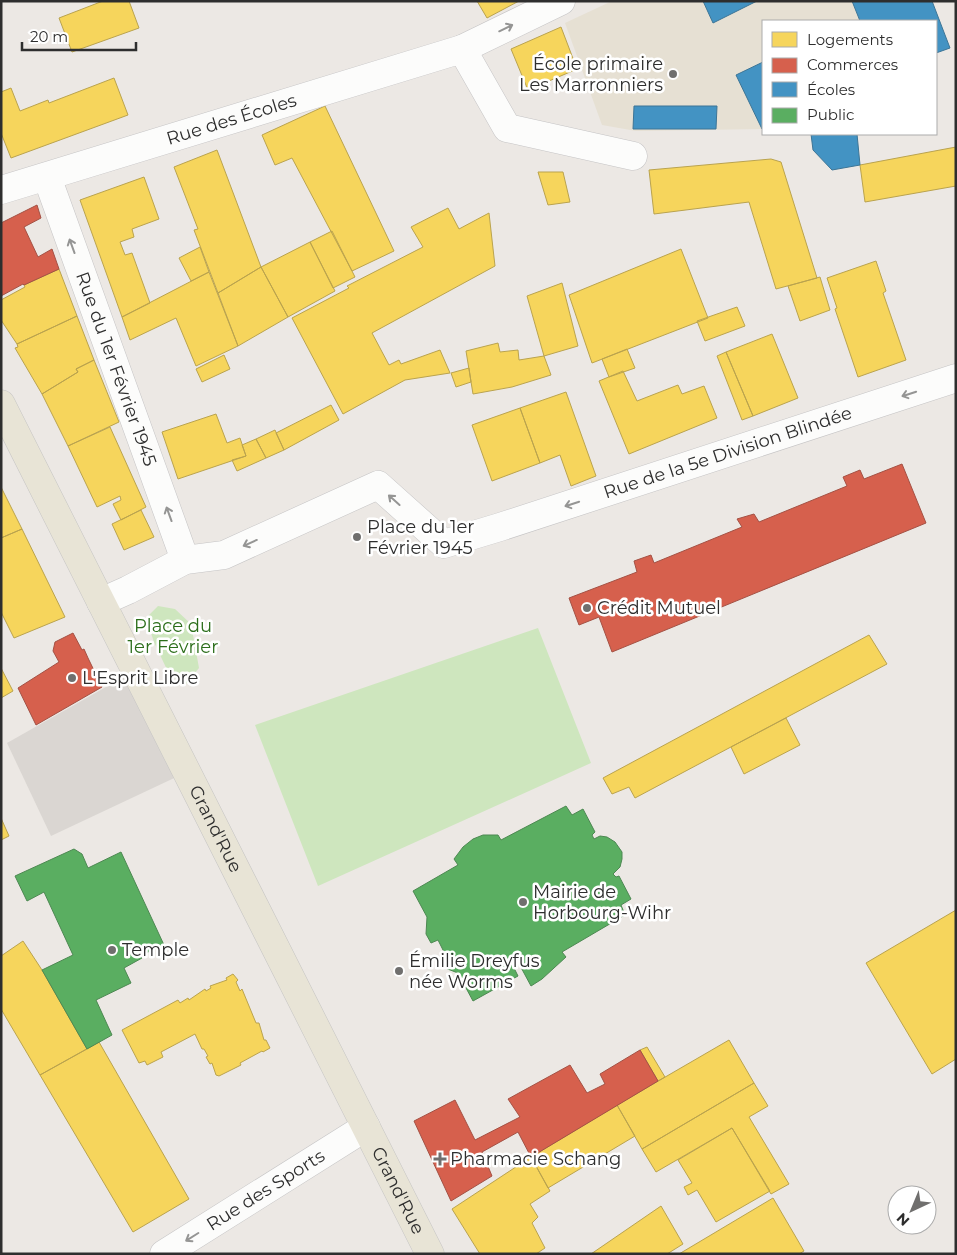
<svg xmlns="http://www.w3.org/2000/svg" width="957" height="1255" viewBox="0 0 957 1255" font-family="Montserrat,sans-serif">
	<rect width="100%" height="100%" fill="#ece8e4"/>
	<path fill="#e6e0d3" d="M612 1H852L860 21H763V129L636 131 602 125 565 23Z"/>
	<path fill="#cee6be" d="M158 606 175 609 191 624 199 668 185 685 169 674 154 642 146 618Z
		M538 628 591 763 318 886 255 725Z"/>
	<path fill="#dad6d2" d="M136 670 187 772 51 836 7 743Z"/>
	<path fill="#f6d55c" stroke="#baa34e" d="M103 1H129L139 28 72 52 59 18Z
		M477 1H519L487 18Z
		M561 27 577 69 528 90 511 49Z
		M114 78 128 115 11 158 1 133V92L11 88 20 111 48 100 49 103Z
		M325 106 394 251 352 271 292 158 275 165 262 135Z
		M956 147V186L865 202 860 165Z
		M217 150 261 267 218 293 194 230 198 229 174 167Z
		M771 159 781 162 817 278 776 289 749 202 654 214 649 170Z
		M538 172H563L570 202 548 205Z
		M144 177 159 219 132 229 134 237 120 242 125 255 132 253 150 303 122 317 80 200Z
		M448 208 459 229 489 213 495 266 372 333 389 365 399 360 401 364 440 350 450 373 405 380 343 414 292 318 349 288 347 286 423 247 411 227Z
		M332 231 355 277 333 288 310 242Z
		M310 242 335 291 288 317 261 267Z
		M200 247 209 272 191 281 179 258Z
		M681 249 708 318 592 363 569 295Z
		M876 261 886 291 883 293 906 360 858 377 835 309 837 308 827 278Z
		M261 267 288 317 238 346 218 293Z
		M59 269 77 316 17 344 1 320V300L25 287 24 285Z
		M209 272 238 346 196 366 176 318 130 340 122 317Z
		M820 277 830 310 800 321 788 286Z
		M562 283 578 346 544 356 527 296Z
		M737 307 745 326 705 341 697 321Z
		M77 316 94 360 76 369 78 372 42 394 15 348 18 347 17 344Z
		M772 334 798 398 753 416 726 352Z
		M498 343 500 352 518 350 519 360 544 356 551 375 512 387 473 394 466 351Z
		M627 349 635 368 609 377 602 359Z
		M726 352 753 416 742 420 717 356Z
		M224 355 230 369 202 382 196 369Z
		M94 360 119 422 68 446 42 394 78 372 76 369Z
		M469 368 471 382 456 387 451 373Z
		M623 371 637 401 678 385 682 394 704 386 717 418 629 454 599 381Z
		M566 392 596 476 571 486 560 455 540 463 520 408Z
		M331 405 339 420 284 450 276 433Z
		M520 408 540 463 492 481 472 425Z
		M216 414 227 443 240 438 246 456 178 479 162 432Z
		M110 427 146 507 121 520 113 504 121 500 120 496 97 507 68 446Z
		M275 430 284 450 266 458 256 439Z
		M256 439 266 458 237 471 232 460 246 456 242 445Z
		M1 487 22 529 1 538Z
		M141 510 154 537 124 550 112 524Z
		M22 529 65 617 14 638 1 612V538Z
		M869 635 887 664 635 798 629 787 612 794 603 778Z
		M1 668 13 691 1 698Z
		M786 718 800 745 744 774 731 747Z
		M1 818 9 836 1 840Z
		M956 910V1059L932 1074 866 963Z
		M23 941 42 970 87 1049 40 1075 1 1009V956Z
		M233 974 238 980 236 982 240 991 242 989 256 1023H259L264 1040H266L270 1048 263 1052 262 1051 240 1063 241 1065 219 1076 216 1075 212 1063 210 1064 206 1057 208 1056 204 1049H202L195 1034 161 1052 163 1057 147 1065 145 1061 139 1063 122 1030 178 1000 180 1003 188 998 189 1000 205 989 206 991 211 988 210 986 227 980 226 978Z
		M729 1040 754 1083 642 1149 617 1105Z
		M99 1042 189 1199 133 1232 40 1075Z
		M647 1047 665 1077 658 1081 640 1050Z
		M754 1083 768 1106 749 1117 789 1184 771 1194 732 1128 656 1172 642 1149Z
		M617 1105 635 1136 548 1188 531 1157Z
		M732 1128 770 1191 716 1222 697 1190 688 1195 684 1187 692 1183 678 1160Z
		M531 1157 550 1191 530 1204 538 1217 532 1223 545 1248 536 1254H480L452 1209Z
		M773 1198 804 1251 799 1254H679Z
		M661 1206 683 1244 667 1254H591Z"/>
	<path fill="#d6604d" stroke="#a45144" d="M37 205 41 218 24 227 38 257 52 249 59 269 24 285 23 284 1 296V223Z
		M902 464 926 523 612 652 599 617 579 625 569 598 637 572 634 561 651 555 654 563 742 527 737 519 754 514 759 522 847 486 843 477 860 470 864 479Z
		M73 633 82 650 84 649 88 658 102 687 36 725 18 688 59 662 53 651 55 642Z
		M640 1050 658 1081 531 1157 518 1132 482 1152 492 1176 451 1201 414 1121 455 1100 475 1140 520 1117 508 1099 570 1065 587 1093 605 1084 600 1074Z"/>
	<path fill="#4393c3" stroke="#3d7596" d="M703 1H757L713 23Z
		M852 1H932L950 48 936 53V21H860Z
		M763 62V129H762L736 75Z
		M634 106H717L716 129H633Z
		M811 134H857L860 165 832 170 813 150Z"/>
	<path fill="#5aae61" stroke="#4d8852" d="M566 806 572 815 583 809 595 832 592 835 594 839 600 836 607 837 615 842 622 852V859L620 867 613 874 616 877 619 876 631 899 621 905 625 915 562 952 566 957 542 979 531 986 517 960 512 964 518 976 473 1001 458 973 445 968 438 961 446 956 438 940 431 943 426 934 427 917 413 891 458 865 454 859 463 847 473 839 483 835H498L501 840Z
		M74 849 82 854 88 868 121 852 164 945 141 955 142 958 124 968 131 983 96 1000 112 1035 87 1049 42 970 73 955 44 892 27 901 15 876Z"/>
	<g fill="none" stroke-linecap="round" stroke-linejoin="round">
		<defs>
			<g id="minor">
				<path d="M462 49 561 1"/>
				<path id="s1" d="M47 177 185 560"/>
				<path id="s2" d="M1 190 462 49 507 128 633 156"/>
				<path id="s3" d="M101 602 128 590 185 560 224 555 378 485 444 544 500 527 956 378"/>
				<path id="s4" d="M164 1254 366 1127"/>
			</g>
			<g id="major">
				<path id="s5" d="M1 404 430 1254"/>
			</g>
		</defs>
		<use href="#minor" stroke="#c5c4c5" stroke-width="29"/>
		<use href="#major" stroke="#c6c5c4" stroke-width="29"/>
		<use href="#minor" stroke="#fcfcfb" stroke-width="28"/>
		<use href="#major" stroke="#e8e4d6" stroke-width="28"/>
	</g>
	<defs><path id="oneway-shaft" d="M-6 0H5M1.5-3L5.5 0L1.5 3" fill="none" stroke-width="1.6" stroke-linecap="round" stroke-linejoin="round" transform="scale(1.25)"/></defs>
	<g stroke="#959594">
		<use href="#oneway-shaft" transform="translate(506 28) rotate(-26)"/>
		<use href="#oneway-shaft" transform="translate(72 246) rotate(-110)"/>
		<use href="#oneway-shaft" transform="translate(909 394) rotate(162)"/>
		<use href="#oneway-shaft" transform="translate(394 500) rotate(-138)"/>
		<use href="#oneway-shaft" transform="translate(572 504) rotate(162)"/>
		<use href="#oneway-shaft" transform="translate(169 514) rotate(-110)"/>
		<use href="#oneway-shaft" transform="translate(250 543) rotate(156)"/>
		<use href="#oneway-shaft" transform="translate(192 1237) rotate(148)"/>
	</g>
	<g fill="#706f6e" stroke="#fff" stroke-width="2">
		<circle cx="673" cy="74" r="5"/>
		<circle cx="357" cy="537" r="5"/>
		<circle cx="587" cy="608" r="5"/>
		<circle cx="72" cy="678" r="5"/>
		<circle cx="523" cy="902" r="5"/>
		<circle cx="112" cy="950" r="5"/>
		<circle cx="399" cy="971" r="5"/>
		<path d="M437.5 1151.5h5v5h5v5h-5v5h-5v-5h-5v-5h5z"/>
	</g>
	<g text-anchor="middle" stroke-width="5" stroke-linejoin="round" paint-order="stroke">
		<g font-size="18" fill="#2e2e2e" stroke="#fff" text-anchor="start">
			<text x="663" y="70" text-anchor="end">École primaire<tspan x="663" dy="21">Les Marronniers</tspan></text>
			<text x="367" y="533">Place du 1er<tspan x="367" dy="21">Février 1945</tspan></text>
			<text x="597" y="614">Crédit Mutuel</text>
			<text x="82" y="684">L'Esprit Libre</text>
			<text x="533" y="898">Mairie de<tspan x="533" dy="21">Horbourg-Wihr</tspan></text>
			<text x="122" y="956">Temple</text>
			<text x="409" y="967">Émilie Dreyfus<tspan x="409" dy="21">née Worms</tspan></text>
			<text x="450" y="1165">Pharmacie Schang</text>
		</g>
		<g font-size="18" fill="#2e2e2e" stroke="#fff">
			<text dy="6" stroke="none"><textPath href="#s2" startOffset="241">Rue des Écoles</textPath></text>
			<text dy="6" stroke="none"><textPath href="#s1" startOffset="204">Rue du 1er Février 1945</textPath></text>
			<text dy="6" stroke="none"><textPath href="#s3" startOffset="689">Rue de la 5e Division Blindée</textPath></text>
			<text dy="6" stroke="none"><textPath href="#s5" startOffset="476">Grand'Rue</textPath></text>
			<text dy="6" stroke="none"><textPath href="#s4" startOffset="120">Rue des Sports</textPath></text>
			<text dy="6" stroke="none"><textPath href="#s5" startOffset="881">Grand'Rue</textPath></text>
		</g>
		<g font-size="18" fill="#2c6e1b" stroke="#fff">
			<text x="173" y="632">Place du<tspan x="173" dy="21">1er Février</tspan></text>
		</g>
	</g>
	<rect width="957" height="1255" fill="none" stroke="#2e2e2e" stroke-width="5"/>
	<rect x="762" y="20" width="175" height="115" fill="#ffffff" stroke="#ababab"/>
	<rect x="772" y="32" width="25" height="15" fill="#f6d55c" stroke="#ababab"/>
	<text x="807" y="45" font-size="15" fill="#2e2e2e">Logements</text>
	<rect x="772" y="58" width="25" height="15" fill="#d6604d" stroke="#ababab"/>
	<text x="807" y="70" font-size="15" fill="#2e2e2e">Commerces</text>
	<rect x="772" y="82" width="25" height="15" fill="#4393c3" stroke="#ababab"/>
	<text x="807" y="95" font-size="15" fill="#2e2e2e">Écoles</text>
	<rect x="772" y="108" width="25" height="15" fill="#5aae61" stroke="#ababab"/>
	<text x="807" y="120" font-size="15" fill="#2e2e2e">Public</text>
	<g transform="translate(912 1210) rotate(224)"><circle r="24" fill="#ffffff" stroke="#ababab"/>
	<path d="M0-4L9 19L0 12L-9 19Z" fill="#706f6e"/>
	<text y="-8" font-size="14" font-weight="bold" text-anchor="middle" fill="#2e2e2e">N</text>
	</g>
	<path d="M22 42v8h114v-8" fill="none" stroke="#2e2e2e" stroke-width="2.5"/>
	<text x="30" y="42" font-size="15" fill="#2e2e2e" stroke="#ffffff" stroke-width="4" paint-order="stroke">20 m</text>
</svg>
